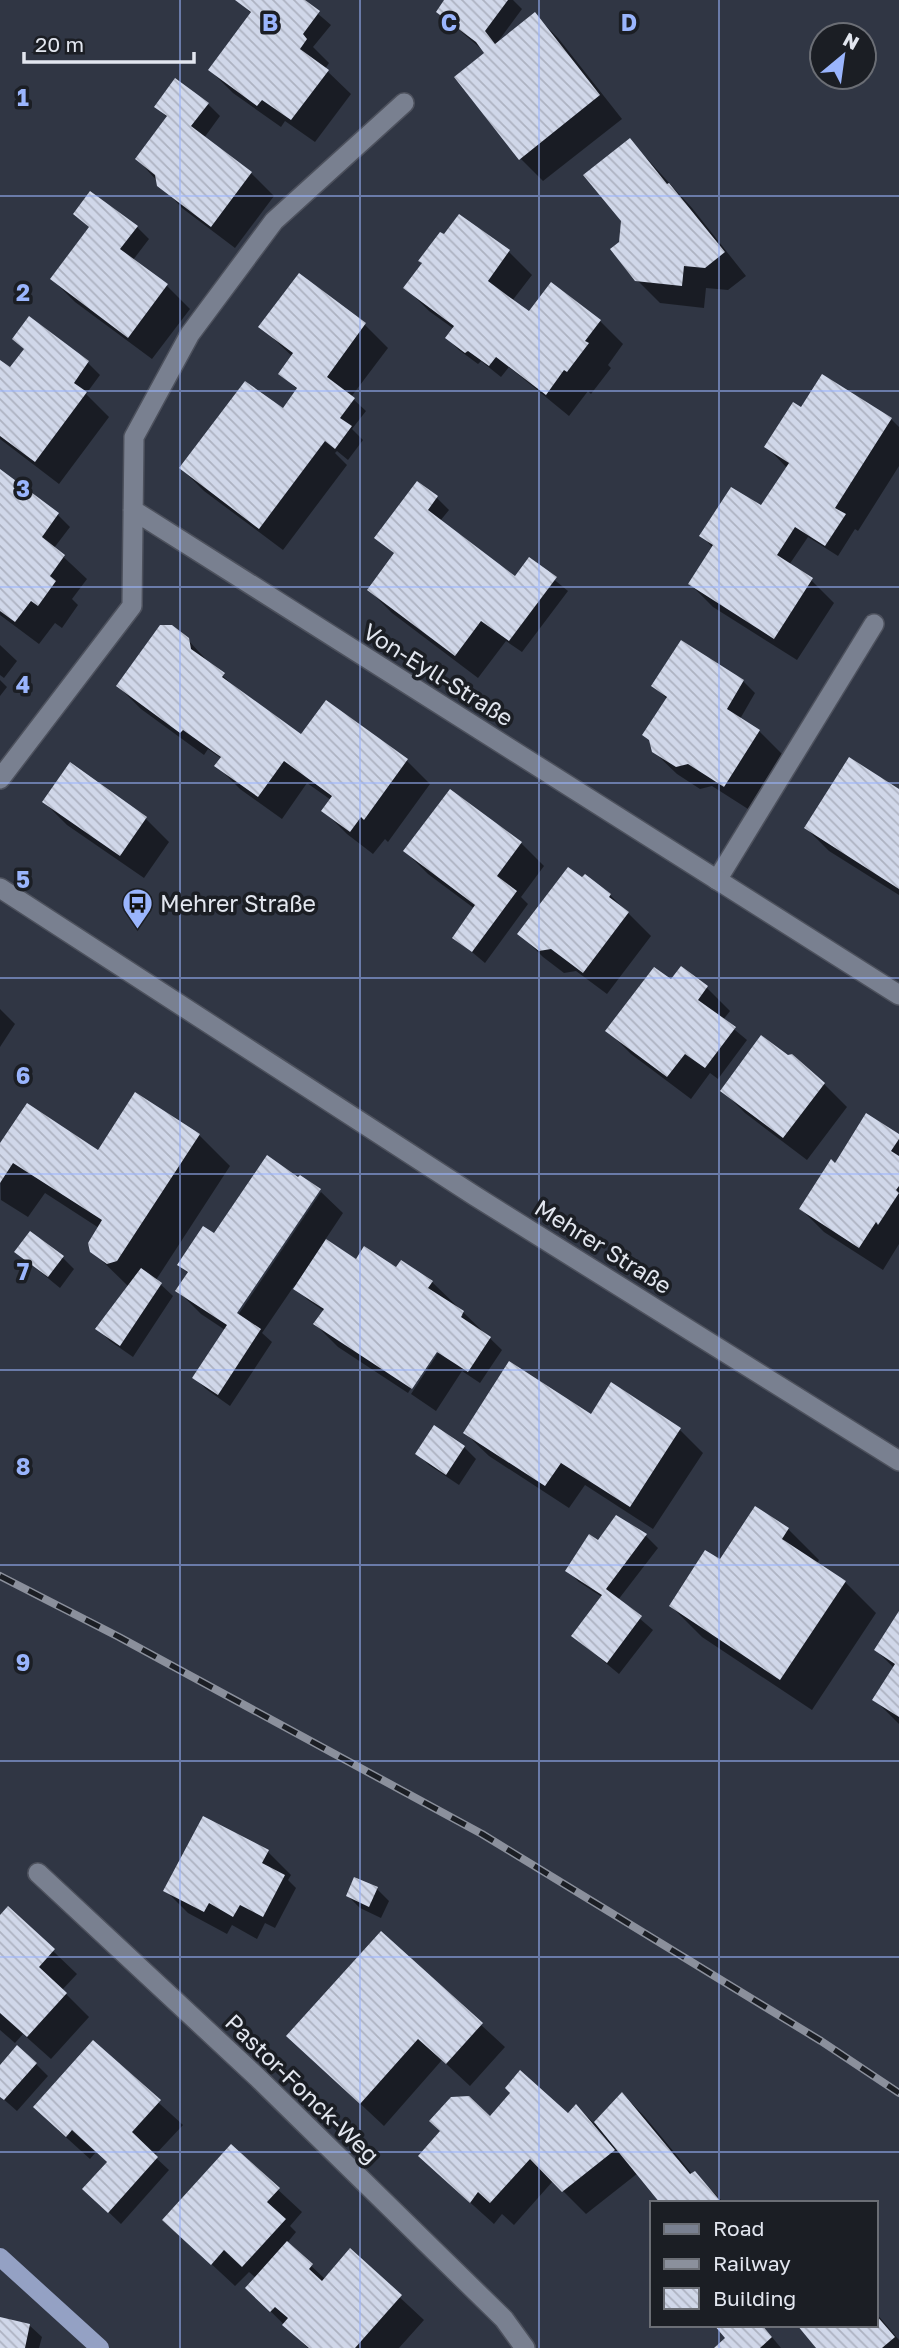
<svg xmlns="http://www.w3.org/2000/svg" width="899" height="2348" viewBox="0 0 899 2348" font-family="'Golos Text',sans-serif">
	<defs>
		<pattern id="building-back-hatch" width="6" height="6" patternUnits="userSpaceOnUse" patternTransform="scale(1.75)"><rect width="6" height="6" fill="#d0d7e9"/><path d="M-1 5l2 2M0 0l6 6M5-1l2 2" fill="none" stroke="#adb2c1"/></pattern>
	</defs>
	<rect width="100%" height="100%" fill="#303644"/>
	<path fill="#0007" d="M237 0H302L331 25 313 47 329 63 325 69 351 94 315 142 285 121 281 127 233 93 210 70 252 14Z
		M446 0H513L522 9 497 43 535 15 558 38 622 119 543 181 520 158 486 53 438 12Z
		M208 104 220 116 204 138 251 173 274 196 235 248 182 208 137 159 168 118 156 106Z
		M630 140 692 208 746 276 728 290 706 288 704 308 660 303 637 280 621 243Z
		M75 214 137 227 149 239 133 260 167 286 190 309 152 359 75 302 52 279 90 228Z
		M460 216 509 252 532 275 512 301 529 314 600 321 623 344 608 365 611 368 591 394 588 391 569 416 509 367 501 377 481 361 478 364 459 350 447 338 454 329 429 311 406 288Z
		M299 276 365 325 388 348 351 397 366 411 352 429 363 440 348 460 337 451 335 453 347 465 283 550 204 491 181 468 291 417 298 390 280 374 293 357 261 327Z
		M29 318 88 363 100 375 86 394 109 417 59 484 0 439V362L11 369 25 350Z
		M802 410 891 419 899 427V466L858 531 855 529 838 556 808 537 789 565 811 580 834 603 797 660 713 607 690 584 713 548 702 536 761 508 787 468 767 447Z
		M0 471 58 515 70 527 54 548 87 579 72 599 78 605 62 628 55 623 39 644 0 615Z
		M437 498 449 510 440 521 515 578 529 559 568 591 522 652 506 641 478 678 392 613 369 590 396 555 377 537Z
		M188 640 212 666 245 696 301 737 326 702 407 761 430 784 388 842 385 839 373 854 347 834 324 811 331 800 307 783 282 819 240 789 217 766 222 759 208 749 204 755 141 709 118 686Z
		M0 645 17 661 4 678 0 675Z
		M0 680 7 687 0 696Z
		M743 681 755 693 740 719 759 731 782 754 748 809 712 786 700 789 677 774 653 751 667 699 653 685Z
		M70 765 146 819 169 842 144 878 67 825 44 802Z
		M899 790V895L829 851 806 828Z
		M450 791 521 843 544 866 521 897 528 904 485 963 454 937 475 909 428 874 405 851Z
		M610 895 651 936 607 994 576 971 564 973 543 957 520 934Z
		M681 968 707 988 730 1011 723 1020 747 1040 718 1079 710 1073 691 1099 631 1054 608 1031 671 982Z
		M0 1009 15 1024 0 1047Z
		M814 1074 847 1107 807 1160 745 1113 722 1090Z
		M199 1135 230 1166 156 1280 173 1296 133 1357 110 1341 98 1329 129 1287 92 1251 99 1228 45 1193 28 1217 1 1200 0 1147 98 1152Z
		M899 1136V1244L883 1270 824 1232 801 1209 835 1165Z
		M321 1192 343 1213 325 1240 355 1260 397 1269 432 1282 502 1350 480 1383 462 1371 436 1411 411 1394 463 1315H459L408 1393 338 1347 315 1324 324 1311 308 1300 294 1286 262 1333 272 1342 230 1406 206 1389 194 1377 225 1330 201 1314 178 1291 189 1274 179 1265 203 1228 234 1315H238Z
		M16 1252 62 1257 74 1269 60 1288Z
		M611 1384 680 1430 703 1453 653 1529 585 1485 569 1508 489 1456 465 1433 591 1416Z
		M464 1447 476 1459 459 1485 429 1465 417 1453Z
		M616 1517 646 1536 658 1548 618 1600 653 1630 619 1674 573 1636 602 1597 579 1582 567 1570 598 1543Z
		M788 1529 819 1560 817 1564 845 1582 876 1613 812 1710 702 1637 671 1606 720 1562Z
		M899 1614V1724L875 1700 895 1669 876 1650Z
		M268 1852 291 1875 288 1880 296 1888 275 1928 265 1923 257 1939 232 1925 227 1934 188 1913 165 1890Z
		M377 1889 389 1901 381 1918 360 1908 348 1896Z
		M8 1908 77 1974 62 1990 89 2017 51 2059 23 2034 15 2043 0 2030V1917Z
		M381 1933 505 2047 470 2086 442 2060 384 2126 288 2036Z
		M93 2043 183 2125 154 2156 169 2170 121 2224 97 2201 108 2163 96 2152 90 2159 58 2130Z
		M36 2064 48 2076 17 2111 0 2096V2067Z
		M623 2094 645 2117 693 2175 695 2173 724 2203H663L638 2173 586 2214 553 2181 514 2225 502 2214 494 2224 443 2178 490 2118 568 2115 576 2106 595 2124Z
		M231 2146 302 2212 290 2226 296 2232 287 2243 325 2279 350 2251 424 2320 399 2348H308L259 2300 256 2278 249 2272 235 2286 164 2220Z
		M876 2313 899 2340V2348H819L876 2325Z
		M0 2323 29 2325 42 2337 39 2348H0Z
		M762 2325 781 2348H716Z"/>
	<g fill="none" stroke-linecap="round" stroke-linejoin="round">
		<path stroke="#94a1c4" stroke-width="18" d="M0 2257 100 2348"/>
	</g>
	<path fill="url(#building-back-hatch)" d="M235 0H305L320 11 303 34 307 39 300 49 329 70 291 120 262 100 257 106 208 70 251 12Z
		M444 0H508L485 31 495 44 535 12 600 95 519 160 454 77 484 53 476 42 436 12Z
		M175 78 209 103 191 126 252 172 211 227 157 186 155 175 135 159 167 116 154 107Z
		M630 138 667 184 669 183 725 252 705 268 684 266 682 286 635 281 610 249 619 242 621 221 583 175Z
		M90 191 138 226 120 249 168 284 128 338 50 279 89 227 73 214Z
		M459 214 510 250 488 281 508 296 529 311 551 282 601 320 585 341 589 343 567 372 564 370 546 395 496 357 489 366 468 351 465 353 445 338 454 326 403 288 422 263 418 261 440 232 444 234Z
		M299 273 366 323 327 377 355 398 340 418 352 426 335 449 325 441 259 529 179 468 245 381 283 408 297 388 278 374 293 353 258 327Z
		M29 316 89 361 74 383 87 392 35 462 0 436V360L10 367 24 349 12 339Z
		M822 374 892 418 835 508 846 514 825 546 795 527 777 555 813 578 774 639 688 584 713 545 699 536 731 487 761 505 789 463 764 447 793 402 801 407Z
		M0 469 59 513 42 537 65 555 50 576 56 581 38 606 31 601 15 622 0 611Z
		M417 481 438 496 428 510 515 576 529 557 557 577 509 641 481 621 455 656 367 590 394 553 374 538Z
		M160 625H172L189 638 191 649 225 673 222 677 301 734 326 700 408 759 364 820 361 817 350 832 321 811 332 796 284 761 258 797 214 766 221 757 183 730 180 733 116 686Z
		M681 640 744 680 727 709 760 730 724 787 688 764 676 767 652 752 649 740 642 735 667 697 651 686Z
		M849 757 899 789V889L804 828Z
		M70 762 147 817 120 856 42 802Z
		M450 789 522 842 497 876 517 891 472 952 452 938 475 905 403 851Z
		M568 867 582 877 585 874 611 894 609 897 629 912 583 973 551 949 539 951 517 934Z
		M681 966 708 986 698 1000 736 1027 705 1068 685 1054 667 1077 605 1031 654 967 671 979Z
		M761 1035 788 1055 792 1054 825 1083 783 1138 720 1091Z
		M135 1092 200 1134 117 1261 107 1264 90 1252 88 1243 102 1220 13 1163 0 1183V1143L27 1103 98 1150Z
		M866 1113 899 1134V1139L891 1151 899 1156V1186L896 1190 899 1193 878 1225 876 1222 859 1248 799 1209 831 1159 835 1163Z
		M267 1155 298 1177 300 1175 321 1189 237 1313 261 1329 218 1395 192 1378 227 1325 175 1291 188 1272 177 1265 203 1226 214 1233Z
		M30 1231 64 1256 48 1277 14 1252Z
		M326 1239 356 1259 364 1246 396 1267 401 1260 433 1281 428 1288 464 1311 461 1317 491 1337 468 1372 437 1352 412 1389 313 1324 324 1309 293 1289Z
		M141 1268 162 1283 120 1346 95 1329Z
		M509 1361 591 1414 611 1382 681 1428 630 1507 561 1463 545 1486 463 1433Z
		M434 1425 465 1446 446 1475 415 1454Z
		M755 1506 789 1528 782 1539 846 1581 780 1680 669 1606 705 1550 720 1559Z
		M616 1515 647 1534 606 1589 642 1616 607 1663 571 1636 602 1595 565 1571 589 1534 598 1540Z
		M899 1611V1717L872 1700 895 1664 874 1650Z
		M203 1816 269 1850 262 1863 285 1875 263 1917 240 1905 233 1917 209 1903 204 1912 163 1891Z
		M354 1877 378 1887 369 1907 346 1896Z
		M8 1906 55 1949 39 1967 67 1993 27 2037 0 2013V1915Z
		M381 1931 483 2023 446 2064 418 2039 360 2104 286 2036Z
		M93 2040 161 2100 132 2132 158 2157 108 2213 82 2189 107 2162 72 2130 66 2137 33 2107Z
		M17 2045 37 2063 4 2100 0 2097V2065Z
		M520 2070 568 2113 576 2104 615 2150 562 2192 530 2159 490 2203 478 2192 470 2203 418 2156 440 2131 429 2121 451 2097 469 2096 490 2116 510 2093 505 2088Z
		M622 2092 690 2174 695 2171 722 2203H660L594 2122Z
		M231 2144 280 2188 267 2202 286 2219 242 2267 224 2250 211 2265 162 2220Z
		M287 2241 313 2264 309 2269 322 2281 350 2248 402 2295 355 2348H309L282 2325 288 2318 275 2307 270 2312 245 2288Z
		M876 2315 895 2337 882 2348H816L797 2325H876Z
		M0 2317 30 2324 25 2348H0Z
		M714 2325H762L772 2337 760 2348H714L725 2338Z"/>
	<g fill="none" stroke-linecap="round" stroke-linejoin="round">
		<defs>
			<path id="service" d="M717 880 874 624"/>
			<path id="minor" d="M133 510 899 995
				M0 779 132 606 134 437 190 334 274 221 404 103
				M0 888 475 1196 899 1461
				M38 1873 257 2077 504 2319 525 2348"/>
		</defs>
		<use href="#service" stroke="#4d515d" stroke-width="22"/>
		<use href="#minor" stroke="#4d515d" stroke-width="22"/>
		<use href="#service" stroke="#798090" stroke-width="19"/>
		<use href="#minor" stroke="#798090" stroke-width="19"/>
		<defs>
			<path id="rail" d="M0 1576 119 1637 482 1834 821 2041 899 2093"/>
		</defs>
		<use href="#rail" stroke="#8b909c" stroke-width="8"/>
		<use href="#rail" stroke="#1b1e24" stroke-width="5" stroke-dasharray="16" stroke-linecap="butt"/>
	</g>
	<path fill="none" stroke="#9ab5fd" stroke-width="2" stroke-opacity="0.55" d="M180 0V2348M360 0V2348M539 0V2348M719 0V2203M0 196H899M0 391H899M0 587H899M0 783H899M0 978H899M0 1174H899M0 1370H899M0 1565H899M0 1761H899M0 1957H899M0 2152H899M719 2325V2348"/>
	<defs>
		<symbol id="bus-pin" viewBox="-11 -11 22 30"><path d="M0 17L-7.5 6A9.5 9.5 0 1 1 7.5 6Z" fill="#9ab5fd" stroke="#1b1e24"/><path d="M-5-6H5V4H4V6H2V4H-2V6H-4V4H-5ZM-3.5-4V0h7V-4ZM-3.5 1.2v1.5H-2V1.2ZM2 1.2v1.5H3.5V1.2Z" fill="#111"/></symbol>
	</defs>
	<g fill-rule="evenodd">
		<use href="#bus-pin" x="120" y="886" width="35" height="47"/>
	</g>
	<g text-anchor="middle" stroke-width="7" stroke-linejoin="round" paint-order="stroke">
		<g font-size="23" fill="#e2e6ef" stroke="#1b1e24">
			<text transform="translate(438 675) rotate(32)" y="8">Von-Eyll-Straße</text>
			<text transform="translate(603 1247) rotate(32)" y="8">Mehrer Straße</text>
			<text transform="translate(302 2089) rotate(44)" y="8">Pastor-Fonck-Weg</text>
		</g>
		<g font-size="23" fill="#e2e6ef" stroke="#1b1e24" text-anchor="start">
			<text x="160" y="912">Mehrer Straße</text>
		</g>
	</g>
	<g font-size="23" text-anchor="middle" font-weight="bold" fill="#9ab5fd" stroke="#1b1e24" stroke-width="7" stroke-linejoin="round" paint-order="stroke">
		<text x="270" y="31">B</text>
		<text x="449" y="31">C</text>
		<text x="629" y="31">D</text>
		<text x="23" y="106">1</text>
		<text x="23" y="301">2</text>
		<text x="23" y="497">3</text>
		<text x="23" y="693">4</text>
		<text x="23" y="888">5</text>
		<text x="23" y="1084">6</text>
		<text x="23" y="1280">7</text>
		<text x="23" y="1475">8</text>
		<text x="23" y="1671">9</text>
	</g>
	<rect x="650" y="2201" width="228" height="126" fill="#1b1e24" stroke="#6b6e75" stroke-width="2"/>
	<rect x="664" y="2224" width="35" height="10" fill="#798090" stroke="#6b6e75" stroke-width="2"/>
	<text x="713" y="2236" font-size="21" fill="#e2e6ef">Road</text>
	<rect x="664" y="2259" width="35" height="10" fill="#8b909c" stroke="#6b6e75" stroke-width="2"/>
	<text x="713" y="2271" font-size="21" fill="#e2e6ef">Railway</text>
	<rect x="664" y="2288" width="35" height="21" fill="url(#building-back-hatch)" stroke="#6b6e75" stroke-width="2"/>
	<text x="713" y="2306" font-size="21" fill="#e2e6ef">Building</text>
	<g transform="translate(843 56) rotate(29)"><circle r="33" fill="#1b1e24" stroke="#6b6e75" stroke-width="2"/>
	<path d="M0-5L12 26L0 18L-12 26Z" fill="#9ab5fd"/>
	<text y="-10" font-size="19" font-weight="bold" text-anchor="middle" fill="#e2e6ef">N</text>
	</g>
	<path d="M24 52v10h170v-10" fill="none" stroke="#e2e6ef" stroke-width="3.5"/>
	<text x="35" y="52" font-size="21" fill="#e2e6ef" stroke="#1b1e24" stroke-width="5" paint-order="stroke">20 m</text>
</svg>
